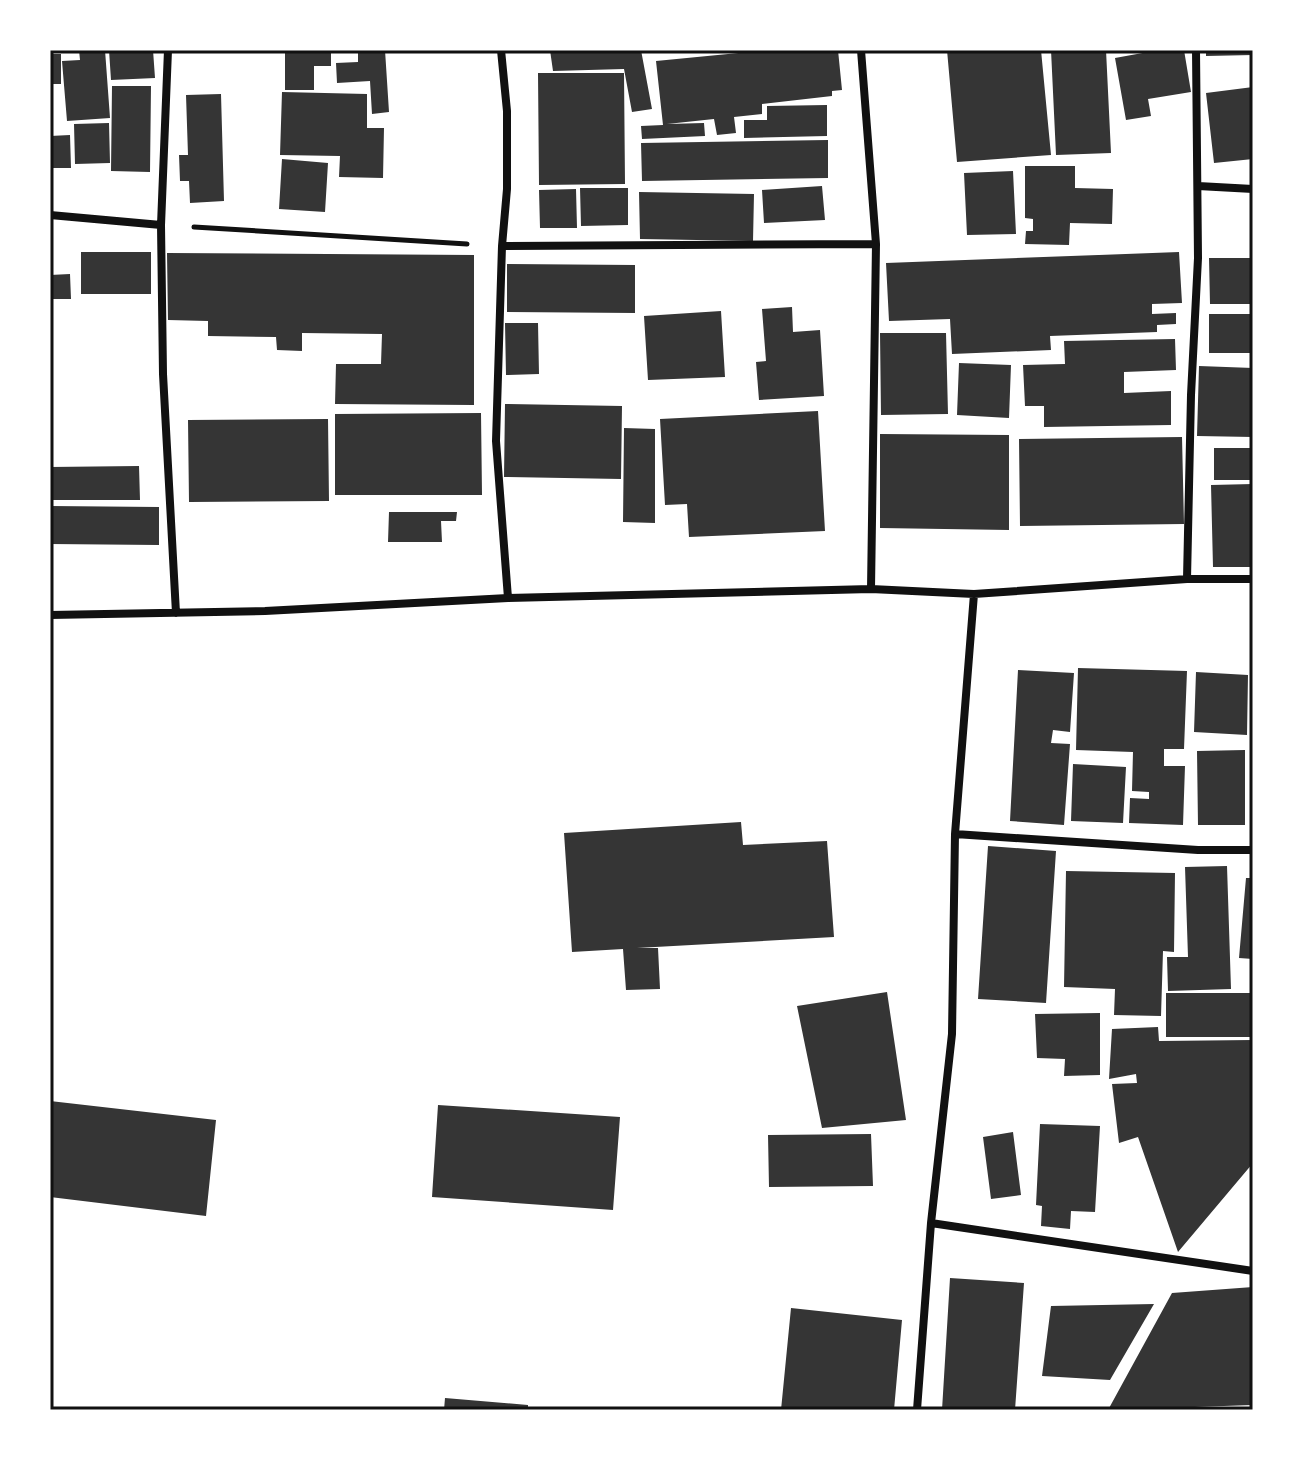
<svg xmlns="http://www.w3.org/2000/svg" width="1303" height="1460" viewBox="0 0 1303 1460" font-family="Arial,sans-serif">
	<rect width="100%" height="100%" fill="#fff"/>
	<path fill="#353535" d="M79 50H105L110 118 67 121 62 61 80 60Z
		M109 50H153L155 78 111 80Z
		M285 50H331V66H314V90H285Z
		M358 50H385L389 112 372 114 370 81 337 83 336 63 358 62Z
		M550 50H641L652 109 632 112 624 69 553 71Z
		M769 50H838L842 90 832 91V96L762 104V114L734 117 736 133 717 135 714 119 667 124 704 123 705 136 642 139 641 126 663 125 656 61Z
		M947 50H1041L1051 155 957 162Z
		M1051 50H1106L1111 153 1056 155Z
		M1159 50H1184L1191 92 1148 99 1151 116 1126 120 1115 58Z
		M1206 50H1253V55L1206 56Z
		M50 54H61V84H50Z
		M538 73H624L625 184 539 185Z
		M112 86H151L150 172 111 171Z
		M1253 87V159L1214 163 1206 93Z
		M282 92 367 94V128H384L383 178 339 177 340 156 280 155Z
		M221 94 224 201 190 203 189 181H180L179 155H188L186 95Z
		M827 105V136L744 138V120H767V106Z
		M109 123 110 163 75 164 74 124Z
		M70 135 71 168H50V136Z
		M828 140V178L642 181 641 143Z
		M282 159 328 163 325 212 279 209Z
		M1025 166H1075V188L1113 189 1112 224 1070 223 1069 245 1025 244 1026 231H1033V219L1025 218Z
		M1013 171 1016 234 967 235 964 173Z
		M822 186 825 220 764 223 762 190Z
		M580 188H628V225L581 226Z
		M576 189 577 228H540L539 190Z
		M639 192 754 194 753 241 640 239Z
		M81 252H151V294H81Z
		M1179 252 1182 303 1152 304V314L1176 313V324L1157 325V332L1050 336 1051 350 952 354 950 319 889 321 886 263Z
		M167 253 474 255V405L335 404 336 364H381L382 334 302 333V351L277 350 276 337 208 336V321L168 320Z
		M1209 258H1253V304H1210Z
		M507 264 635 265V313L507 312Z
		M70 274 71 299H50V275Z
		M792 307 793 332 820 330 824 396 759 400 756 362 766 361 762 309Z
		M721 311 725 377 648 380 644 316Z
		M1209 314H1253V353H1209Z
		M505 323H538L539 374 506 375Z
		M880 333H946L948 414 881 415Z
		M1175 339 1176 370 1124 372V393L1171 391V425L1044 427V406H1025L1023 365 1065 364 1064 341Z
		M959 363 1011 365 1009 418 957 415Z
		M1199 366 1253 368V437L1197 436Z
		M505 404 622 406 621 479 504 477Z
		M818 411 825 531 689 537 687 504 665 505 660 419Z
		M481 413 482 495H335V414Z
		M328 419 329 501 189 502 188 420Z
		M624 428 655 429V523L623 522Z
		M880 434 1009 435V530L880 528Z
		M1182 437 1184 524 1020 526 1019 439Z
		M1214 448H1253V480H1214Z
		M139 466 140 500H50V467Z
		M1253 484V567H1213L1211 485Z
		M50 506 159 507V545L50 544Z
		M389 512H457L456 521H441L442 542H388Z
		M1078 668 1187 671 1184 749H1164V766H1185L1183 825 1129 823 1130 798 1149 799V792L1132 791 1133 752 1076 750Z
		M1018 670 1074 673 1070 732 1053 730 1051 743 1070 744 1064 825 1010 821Z
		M1196 672 1248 675 1247 735 1194 732Z
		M1245 750V825H1198L1197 751Z
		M1073 764 1126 767 1123 823 1071 821Z
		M741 822 743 845 827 841 834 937 637 948H658L660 989 626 990 623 949 572 952 564 833Z
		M988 846 1056 851 1046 1003 978 999Z
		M1227 866 1231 989 1168 991 1167 957H1188L1185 867Z
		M1066 871 1175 873 1174 952 1163 951 1161 1016 1114 1015 1115 989 1064 987Z
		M1246 878H1253V959L1239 958Z
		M887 992 906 1120 822 1128 797 1006Z
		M1166 993H1253V1037H1166Z
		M1100 1013V1075L1064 1076 1065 1059 1037 1058 1035 1014Z
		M1158 1027 1159 1041 1253 1040V1163L1178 1252 1138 1137 1119 1143 1112 1084 1137 1083 1136 1074 1109 1079 1112 1029Z
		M50 1101 216 1120 206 1216 50 1197Z
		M438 1105 620 1117 613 1210 432 1197Z
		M1040 1124 1100 1126 1095 1212 1071 1211 1070 1229 1041 1226 1042 1206 1036 1205Z
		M1013 1132 1021 1195 991 1199 983 1137Z
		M871 1134 873 1186 769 1187 768 1135Z
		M950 1278 1024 1283 1015 1410H942Z
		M1253 1287V1405L1108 1410 1172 1293Z
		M1154 1304 1110 1380 1042 1376 1051 1306Z
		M791 1308 902 1320 894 1410H781Z
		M445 1398 528 1405V1410H444Z"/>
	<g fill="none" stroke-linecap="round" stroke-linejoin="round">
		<path stroke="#111" stroke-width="5" d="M194 227 467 244"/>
		<path stroke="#111" stroke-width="8" d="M168 50 161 225 163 374 176 613
			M501 50 507 111V189L502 246 496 441 508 598
			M861 50 876 244 871 589
			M1198 186 1253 189
			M50 215 161 225
			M502 246 876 244
			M1187 579 1191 395 1198 258 1196 50
			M50 615 265 611 508 598 871 589 974 594 1187 579H1253
			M955 834 1198 850H1253
			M931 1223 1253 1271
			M917 1410 931 1223 952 1034 955 834 974 594"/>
	</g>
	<rect width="1303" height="1460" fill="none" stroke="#ffffff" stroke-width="104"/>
	<rect x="52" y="52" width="1199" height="1356" fill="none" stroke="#111" stroke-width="3"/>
</svg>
